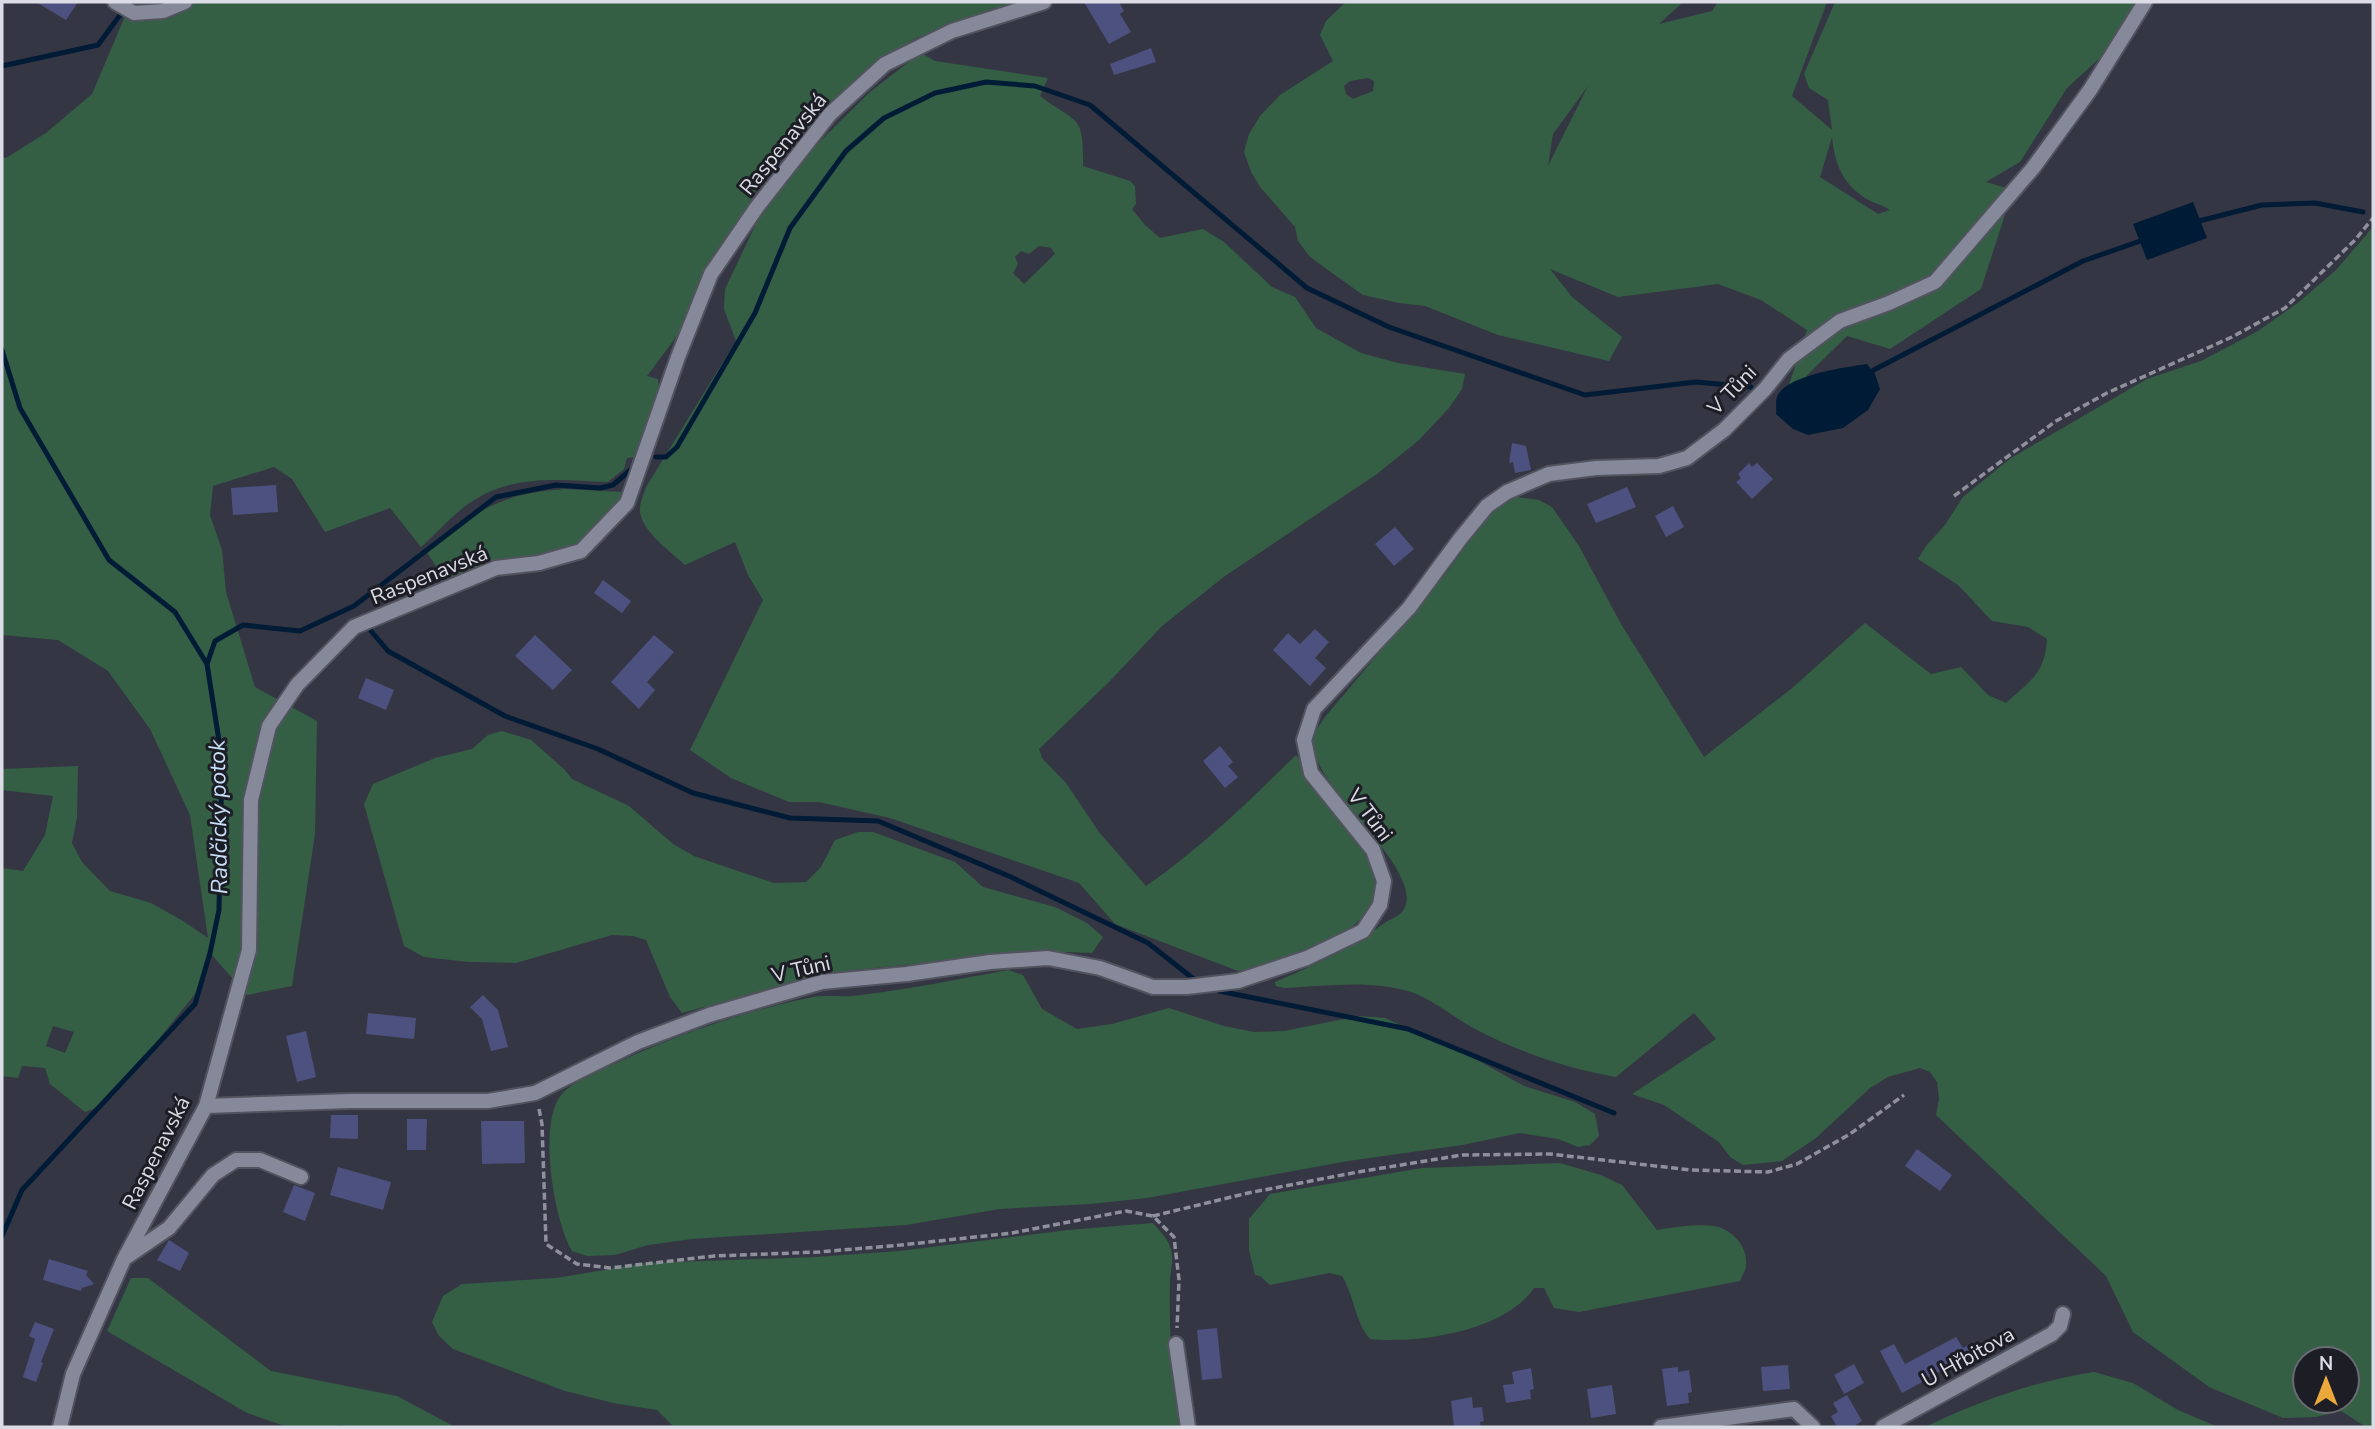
<svg xmlns="http://www.w3.org/2000/svg" width="2375" height="1429" viewBox="0 0 2375 1429" font-family="'Nunito Sans',sans-serif">
	<rect width="100%" height="100%" fill="#353644"/>
	<path fill="#345f44" fill-rule="evenodd" d="M131 2H1016L916 38 885 59 844 90 788 150 756 189 706 297 647 376 658 379 659 392 638 457 627 458 624 469 608 482C562 480 515 474 474 500 455 512 438 532 421 547L390 508 325 532 292 479 274 467 213 486 210 515 222 550 226 592 255 687 317 721 315 834 292 986 247 995 211 954 195 994 114 1095 99 1107 85 1112 50 1084 45 1068 22 1066 18 1078 2 1076V868L23 871 45 835 53 796 2 790V769L78 766 77 817 72 843 82 862 110 891 151 903 183 921 208 938 190 815 150 729 108 671 58 640 2 635V157L6 158 46 133 92 94ZM53 1026 74 1032 65 1053 46 1046Z
		M1346 2H1683L1659 24 1712 11 1718 2H1827L1792 96 1832 130 1828 100 1809 88 1804 74 1835 2H2136L2103 55 2067 88 2020 162 1986 182 2013 190 1981 289 1890 349 1847 336 1785 397 1807 330 1761 300 1718 284 1618 297 1550 269 1572 297 1622 337 1609 361 1498 335 1425 306 1399 303 1363 295 1310 257 1298 241 1295 227 1261 188 1251 172 1244 152 1249 134 1260 116 1280 95 1333 61 1320 35 1326 21ZM1368 78 1374 81 1373 91 1353 99 1346 94 1344 86 1350 81ZM1588 86 1548 166 1553 134ZM1832 137C1835 163 1841 182 1865 198 1873 203 1883 205 1890 210L1878 214 1820 177Z
		M923 54 935 61 1048 78 1040 96C1077 124 1084 113 1083 166L1130 181 1135 186 1136 204 1132 209 1145 225 1160 238 1203 229 1224 242 1272 287 1295 297 1316 328 1361 353 1398 363 1465 374 1462 389 1449 408 1419 440 1377 474 1225 576 1162 626 1109 682 1039 749 1042 758 1066 783 1099 832 1146 886C1201 848 1248 802 1296 755L1325 799 1373 858 1378 889 1366 914 1347 931 1311 951 1274 965 1238 971 1115 924 1079 883 890 818 819 802H789L731 778 690 750 763 600 748 575 735 542 685 565C671 552 639 529 640 509 640 502 644 494 646 487L736 341 724 309 725 289 765 205 813 148 870 92 910 61ZM1039 246 1051 248 1055 254 1024 284 1013 273 1018 264 1015 257 1021 251 1029 254Z
		M2373 227V1427H2366L2341 1411 2316 1417 2283 1418 2209 1387 2133 1332 2106 1276 1936 1115 1939 1099 1937 1082 1930 1072 1920 1068 1888 1077 1870 1088 1816 1138 1782 1161 1743 1165 1730 1157 1719 1142 1664 1105 1632 1094 1716 1039 1694 1013 1616 1077C1568 1069 1522 1053 1479 1031 1457 1020 1436 1002 1414 993 1373 979 1327 986 1285 988L1276 986 1275 982C1314 965 1349 950 1383 924 1388 920 1396 918 1401 913 1434 877 1316 790 1313 746 1312 735 1319 726 1325 717L1447 572 1488 515 1510 496 1539 500 1552 507 1579 546 1621 624 1704 757 1791 689 1865 623 1931 674 1961 667 1988 695 2006 703C2030 681 2045 674 2047 639L2028 627 1992 621 1958 585 1918 559 1926 546 1945 525 1963 497 2011 458 2147 379 2201 361 2258 331 2299 302 2336 270ZM2305 1359H2347V1401H2305Z
		M565 489 623 492C617 513 592 538 573 548 558 556 541 555 525 558 498 563 471 571 445 580L426 551C477 511 497 494 565 489Z
		M502 731 531 740 564 769 572 779 629 806 673 844 694 856 774 883 806 882 821 867 835 840 858 832H873L955 862 983 887 1055 907 1087 923 1103 937 1092 953 1036 951 827 973 682 1013 670 997 646 940 633 936 612 935 516 963 469 962 424 957 404 946 364 804 373 784 435 758 472 749 488 735Z
		M1008 970 1023 975 1042 1009 1077 1029 1112 1024 1169 1008 1224 1026 1254 1032 1284 1031 1359 1016 1385 1018 1479 1061 1524 1086 1575 1102 1595 1114 1599 1136 1590 1145 1578 1147 1558 1139 1520 1133 1462 1145 1348 1161 1147 1198 1090 1204 1000 1209 906 1225 692 1239 648 1245 615 1255 587 1256 572 1251C554 1221 537 1122 562 1094 576 1078 608 1067 627 1058 685 1032 746 1011 808 998 825 994 844 998 861 995 911 989 959 979 1008 970Z
		M1560 1163 1601 1175 1622 1185 1657 1230C1675 1227 1695 1224 1713 1226 1731 1228 1748 1246 1746 1265 1746 1270 1742 1276 1740 1281L1579 1312 1554 1308 1544 1288H1534C1505 1331 1419 1344 1370 1339 1355 1322 1354 1295 1342 1276L1329 1273 1270 1285 1260 1276 1255 1275 1249 1250V1219L1270 1194 1422 1168Z
		M1153 1223C1161 1232 1171 1242 1172 1255 1173 1264 1170 1273 1170 1282 1169 1330 1171 1381 1182 1427H674L657 1410 613 1403 565 1391 453 1349 439 1336 432 1322 443 1296 462 1284 556 1278 646 1263 816 1257 899 1251 1068 1230Z
		M131 1278H148L271 1371 397 1396 455 1427H350L340 1425 334 1427H288L247 1413 107 1331Z
		M2094 1372 2133 1383 2178 1410 2218 1427H1925C1982 1400 2032 1382 2094 1372Z"/>
	<path fill="#001b36" d="M2193 202 2207 238 2147 260 2133 224Z
		M1867 364 1875 374 1880 389 1868 410 1843 428 1808 435 1793 429 1776 414C1777 409 1775 402 1777 397 1785 375 1847 367 1867 364Z"/>
	<g fill="none" stroke-linecap="round" stroke-linejoin="round">
		<path stroke="#001b36" stroke-width="5" d="M2 66 98 45 120 15
			M2195 222 2262 205 2315 203 2363 212
			M2 350 20 408 109 560 175 612 207 664 222 760 219 910 210 953 195 1004 22 1190 2 1236
			M1868 373 2083 261 2146 239
			M656 457H666L677 447 755 313 790 228 846 151 884 118 935 93 986 82 1035 86 1090 105 1307 288 1389 327 1585 395 1696 382 1751 387
			M371 631 388 651 505 716 598 749 693 793 790 818 878 821 1011 877 1148 943 1195 980
			M207 664 215 641 243 625 300 631 354 606 496 497 556 485 600 488 613 485 635 466
			M1219 991 1408 1029 1614 1113"/>
	</g>
	<path fill="#4d517f" d="M36 2H78L66 20Z
		M1084 2H1119L1124 11 1120 14 1131 32 1109 44Z
		M1151 48 1156 62 1114 75 1110 64Z
		M1512 443 1526 446 1531 470 1515 473 1513 462 1509 463Z
		M1749 463 1752 467 1757 463 1773 479 1752 499 1736 482 1741 478 1738 474Z
		M276 485 278 512 233 515 231 488Z
		M1627 487 1636 507 1596 523 1587 504Z
		M1673 506 1684 527 1666 537 1655 516Z
		M1395 527 1414 549 1394 566 1375 544Z
		M603 580 631 601 622 613 594 593Z
		M1315 629 1329 642 1315 658 1326 668 1310 686 1273 650 1288 633 1300 644Z
		M535 635 572 670 553 690 515 656Z
		M654 635 674 652 647 682 655 690 639 709 611 682Z
		M366 678 394 690 386 710 358 698Z
		M1220 746 1233 762 1228 766 1238 777 1225 788 1203 761Z
		M483 995 498 1010 508 1047 491 1051 482 1019 470 1007Z
		M368 1013 416 1018 414 1039 366 1034Z
		M306 1031 316 1077 297 1082 286 1036Z
		M331 1115H358V1139L330 1138Z
		M407 1119H427L426 1150H407Z
		M481 1121H524L525 1163 482 1164Z
		M1917 1149 1952 1175 1940 1191 1905 1166Z
		M338 1167 391 1182 383 1210 330 1195Z
		M294 1185 315 1193 305 1221 283 1212Z
		M169 1240 189 1253 180 1271 157 1260Z
		M49 1259 88 1271 86 1275 94 1284 82 1288 81 1291 43 1280Z
		M35 1322 54 1329 41 1362 43 1363 36 1382 23 1377 35 1339 29 1336Z
		M1217 1328 1222 1378 1202 1380 1197 1330Z
		M1956 1337 1963 1348 1972 1343 1981 1359 1961 1371 1957 1364 1926 1378V1380L1902 1393 1880 1351 1894 1344 1905 1364Z
		M1854 1364 1864 1383 1844 1394 1834 1375Z
		M1788 1365 1790 1389 1763 1391 1761 1367Z
		M1678 1367V1372L1689 1370 1692 1392 1688 1393 1689 1403 1667 1406 1662 1369Z
		M1531 1368 1534 1389 1530 1390 1531 1399 1506 1403 1503 1385 1514 1384 1512 1372Z
		M1612 1385 1616 1414 1591 1418 1587 1389Z
		M1847 1395 1862 1421 1853 1427H1837L1831 1416 1838 1412 1833 1403Z
		M1472 1397 1473 1408 1482 1407 1484 1421 1480 1422 1481 1427H1454L1451 1401Z"/>
	<g fill="none" stroke-linecap="round" stroke-linejoin="round">
		<defs>
			<path id="street" d="M115 2 134 13 163 11 185 2
				M206 1106 350 1101H488L535 1093 638 1042 709 1015 822 982 907 974 990 962 1048 958 1100 968 1153 987H1187L1238 981 1307 958 1363 931 1380 905 1384 881 1373 850 1311 773 1304 740 1314 709 1409 608 1460 539 1487 506 1507 492 1549 474 1596 468 1659 466 1687 458 1724 430 1765 389 1789 359 1840 321 1889 303 1935 282 2033 168 2090 90 2145 2
				M128 1256 169 1228 213 1175 236 1160H260L301 1177
				M1176 1344 1188 1427
				M60 1427 73 1374 124 1259 206 1106 249 950 251 800 269 726 297 685 354 627 496 568 539 563 581 551 627 503 678 357 711 274 757 207 830 114 885 64 952 31 1044 2
				M1661 1427 1794 1409 1813 1427
				M1883 1427 2052 1334 2060 1326 2063 1314"/>
		</defs>
		<use href="#street" stroke="#51535e" stroke-width="18"/>
		<path stroke="#8f909b" stroke-width="3.5" stroke-dasharray="7 3.5" stroke-linecap="butt" d="M1954 496 2056 421 2107 393 2232 337 2285 308 2355 240 2373 218
			M539 1109 542 1124 546 1244 577 1264 610 1268 714 1256 819 1252 901 1245 1012 1233 1126 1211 1153 1216 1174 1237 1179 1280 1177 1328
			M1153 1216 1248 1193 1358 1172 1462 1155 1550 1154 1691 1170 1768 1172 1797 1164 1850 1134 1904 1095"/>
		<use href="#street" stroke="#868999" stroke-width="14"/>
	</g>
	<g text-anchor="middle" stroke-width="6" stroke-linejoin="round" paint-order="stroke">
		<g font-size="21" fill="#dbdce5" stroke="#1d1e25">
			<text transform="translate(783 144) rotate(-51)" y="7">Raspenavská</text>
			<text transform="translate(1732 390) rotate(-46)" y="7">V Tůni</text>
			<text transform="translate(429 575) rotate(-22)" y="7">Raspenavská</text>
			<text transform="translate(1370 815) rotate(53)" y="7">V Tůni</text>
			<text transform="translate(801 969) rotate(-13)" y="7">V Tůni</text>
			<text transform="translate(156 1153) rotate(-63)" y="7">Raspenavská</text>
			<text transform="translate(1968 1357) rotate(-29)" y="7">U Hřbitova</text>
		</g>
		<g font-size="23" font-style="italic" fill="#c6def7" stroke="#1d1e25">
			<text transform="translate(218 817) rotate(-91)" y="8">Radčický potok</text>
		</g>
	</g>
	<rect width="2375" height="1429" fill="none" stroke="#dbdce5" stroke-width="7"/>
	<g transform="translate(2326 1380)"><circle r="33" fill="#1d1e25" stroke="#696a72" stroke-width="2"/>
	<path d="M0-5L12 26L0 18L-12 26Z" fill="#eca93b"/>
	<text y="-10" font-size="19" font-weight="bold" text-anchor="middle" fill="#dbdce5">N</text>
	</g>
</svg>
